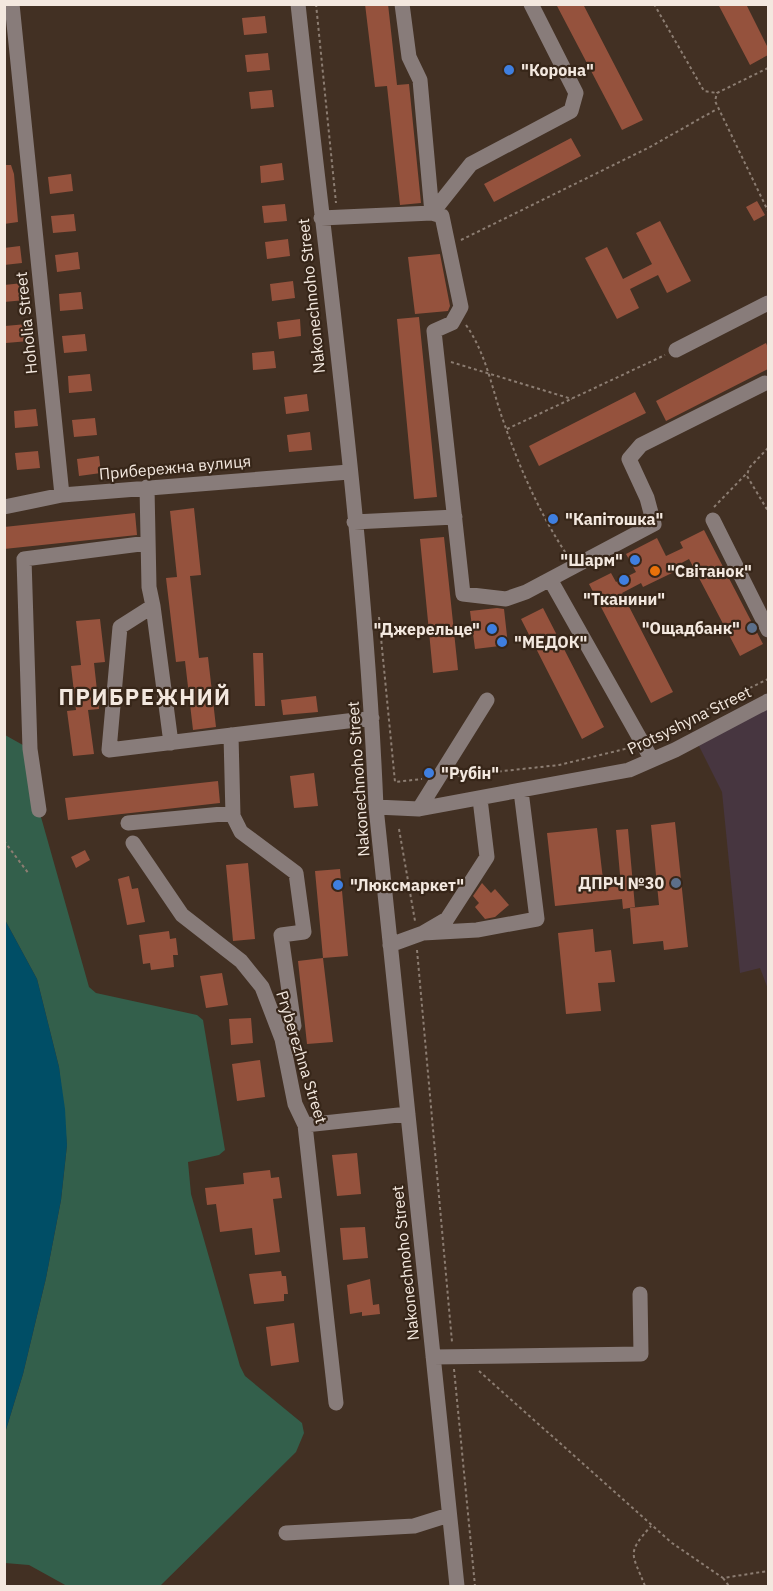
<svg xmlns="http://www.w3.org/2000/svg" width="773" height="1591" viewBox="0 0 773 1591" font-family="'IBM Plex Sans',sans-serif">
	<rect width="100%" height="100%" fill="#423023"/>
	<path fill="#473640" d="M768 708V989L760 968 740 973 722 792 698 744Z"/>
	<path fill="#335f4b" d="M5 735 30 749 39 810 89 987 96 993 197 1015 203 1020 225 1150 219 1155 188 1162 191 1194 240 1366 245 1376 302 1423 304 1433 296 1452 160 1586H67L29 1565 5 1563V1433L23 1374 46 1278 61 1200 67 1145 59 1067 37 979 5 920Z"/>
	<path fill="#004e66" d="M5 920 37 979 59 1067 65 1109 67 1145 61 1200 46 1278 23 1374 5 1433Z"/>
	<path fill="#95523d" d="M365 4H388L397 85 409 84 421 203 400 205 387 86 375 87Z
		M556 4H583L643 120 622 130Z
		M718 4H746L768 48V55L750 65Z
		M265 16 267 33 244 35 242 18Z
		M268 53 270 70 247 72 245 55Z
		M272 90 274 107 251 109 249 92Z
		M571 138 581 156 494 202 484 184Z
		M282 163 284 180 261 183 260 166Z
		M4 165H11L14 174 18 222 4 224Z
		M71 174 73 191 50 194 48 177Z
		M757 201 765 215 754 221 746 207Z
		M285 204 287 221 264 223 262 206Z
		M74 214 76 231 53 233 51 216Z
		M660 221 691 281 667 293 658 275 630 289 639 308 617 319 585 258 607 247 623 279 652 264 636 233Z
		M288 239 290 256 267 259 265 242Z
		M20 246 22 263 4 265V248Z
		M78 252 80 269 57 272 55 255Z
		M440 254 450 306 448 311 415 314 408 257Z
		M293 281 295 298 272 301 270 284Z
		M23 283 25 300 4 302V285Z
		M81 292 83 309 60 311 59 294Z
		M419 317 437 497 414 499 397 319Z
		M300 319 301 336 279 339 277 322Z
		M27 324 29 341 6 343 5 326Z
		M85 334 87 351 64 353 62 336Z
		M766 343 768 348V369L666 421 656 401Z
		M274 351 276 368 253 370 252 353Z
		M90 374 92 391 69 393 68 376Z
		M635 392 646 413 539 466 529 446Z
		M307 394 309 411 286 414 284 397Z
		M36 409 38 426 15 428 14 411Z
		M95 418 97 435 74 437 72 420Z
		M310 432 312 450 289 452 287 435Z
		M38 451 40 468 17 470 15 453Z
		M99 456 101 473 79 476 77 459Z
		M194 508 201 575 190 576 199 658 208 657 216 727 193 730 185 661 176 662 166 578 177 577 170 511Z
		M135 513 137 535 4 549V527Z
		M704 530 763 644 740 656 689 559 672 568 674 572 643 587 641 583 622 593 673 692 651 703 589 584 611 573 616 582 636 572 626 554 657 538 666 556 683 548 680 542Z
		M444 537 458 670 433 673 420 539Z
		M497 608 504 609 508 645 475 649 470 611Z
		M543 608 604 727 582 739 521 619Z
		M100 619 105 662 94 663 99 709 88 710 94 754 73 756 67 711 76 710 71 666 81 665 76 621Z
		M253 653H263L265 706H255Z
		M316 696 318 712 283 715 281 700Z
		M314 773 318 806 294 808 290 776Z
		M218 781 220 803 68 820 65 798Z
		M675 822 688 947 664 950 663 941 633 944 630 908 659 905 651 825Z
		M597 828 604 888 621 886 616 830 628 829 635 907 623 909 622 899 555 906 547 833Z
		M85 850 90 860 76 868 71 857Z
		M248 863 255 939 233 941 226 865Z
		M340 869 348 956 323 958 315 871Z
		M129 876 132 889 138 888 145 922 127 925 118 879Z
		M482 883 491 893 495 889 509 905 495 917 485 919 475 907 479 903 473 896Z
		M593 929 595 952 611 950 615 982 598 983 601 1011 566 1014 558 933Z
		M169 931 170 939 176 938 178 955H173L174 967 151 970 150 963 143 964 139 935Z
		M323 958 333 1042 307 1044 298 961Z
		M222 973 228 1005 206 1008 200 976Z
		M251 1018 253 1043 231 1045 229 1019Z
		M260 1060 265 1097 237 1101 232 1064Z
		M357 1153 361 1194 337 1196 332 1155Z
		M270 1170 271 1178 279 1177 282 1198 273 1199 280 1252 255 1255 252 1228 220 1232 216 1204 207 1205 205 1188 244 1184 243 1173Z
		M365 1227 368 1258 343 1260 340 1228Z
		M281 1271 282 1276H286L288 1294H284V1301L254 1304 249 1274Z
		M370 1279 373 1305 379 1304 380 1314 362 1316V1312L350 1314 347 1285Z
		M294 1323 299 1362 271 1366 266 1327Z"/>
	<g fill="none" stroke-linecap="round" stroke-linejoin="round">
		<path stroke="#8c7d72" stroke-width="2" stroke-dasharray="3 3" stroke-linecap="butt" d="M316 4 336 203
			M654 4 704 91 717 93
			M768 68 717 93 715 101 768 211
			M461 240 650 147 717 109
			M466 325C487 355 492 390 504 423 520 469 540 514 567 555
			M451 362 572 399
			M507 429 665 355
			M768 448 749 468 747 476 768 511
			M714 507 748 472
			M379 617 395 782 422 779
			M653 736 768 679
			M457 776 559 765 629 748
			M399 829 415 921
			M4 841 29 874
			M417 950 452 1342
			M454 1369 475 1586
			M479 1371 672 1543 723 1578 768 1571
			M723 1578 729 1586
			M645 1586C632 1553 626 1554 651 1526"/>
		<path stroke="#887c7a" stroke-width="15" d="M12 4 62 495
			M298 4C327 271 365 540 376 807L457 1586
			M402 4 409 57 420 80 432 213 442 216 461 307 452 323 434 331 463 594 506 599 526 592 654 524 647 498 629 459 641 445 765 383
			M321 218 432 213 471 164 571 111 576 93 531 4
			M676 350 768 303
			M147 487 149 587 153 606 120 627 109 750 372 718
			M4 507 62 495 349 472
			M713 520 768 630
			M354 522 455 517
			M551 581 652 760
			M153 606 171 743
			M231 735 233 816 241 832 296 873 304 932 281 935 294 1026
			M376 807 419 809 629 770 675 750 768 701
			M419 809 487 700
			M39 810 30 749 24 559 148 543
			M128 823 233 813
			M133 843 182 915 241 961 262 987 282 1039 295 1104 305 1125 336 1403
			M423 933 477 930 537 919 521 791
			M390 945 423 933 447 919 487 857 480 799
			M305 1125 408 1114
			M433 1357 641 1354 640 1294
			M286 1533 414 1526 449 1515"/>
	</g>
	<g fill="#3f7fe0" stroke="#372619" stroke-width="2">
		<circle cx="509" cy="70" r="6"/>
		<circle cx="553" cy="519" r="6"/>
		<circle cx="635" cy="560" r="6"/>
		<circle cx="624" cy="580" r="6"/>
		<circle cx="492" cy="629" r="6"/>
		<circle cx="502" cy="642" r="6"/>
		<circle cx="429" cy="773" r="6"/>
		<circle cx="338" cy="885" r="6"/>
	</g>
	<circle fill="#e8710a" stroke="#372619" stroke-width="2" cx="655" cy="571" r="6"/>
	<g fill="#5c6f8a" stroke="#372619" stroke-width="2">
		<circle cx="752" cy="628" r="6"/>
		<circle cx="676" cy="883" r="6"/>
	</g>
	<g text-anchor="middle" stroke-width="4.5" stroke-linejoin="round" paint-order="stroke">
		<g font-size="16" font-weight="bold" fill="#f3e8df" stroke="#372619" text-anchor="start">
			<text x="521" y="76">"Корона"</text>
			<text x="565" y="525">"Капітошка"</text>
			<text x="623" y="566" text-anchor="end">"Шарм"</text>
			<text x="667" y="577">"Світанок"</text>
			<text x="624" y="605" text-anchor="middle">"Тканини"</text>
			<text x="740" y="634" text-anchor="end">"Ощадбанк"</text>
			<text x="480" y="635" text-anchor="end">"Джерельце"</text>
			<text x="514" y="648">"МЕДОК"</text>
			<text x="441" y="779">"Рубін"</text>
			<text x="664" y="889" text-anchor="end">ДПРЧ №30</text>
			<text x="350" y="891">"Люксмаркет"</text>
		</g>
		<g font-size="16" fill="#f3e8df" stroke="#372619">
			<text transform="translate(311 296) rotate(-96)" y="6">Nakonechnoho Street</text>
			<text transform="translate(26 323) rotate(-96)" y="6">Hoholia Street</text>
			<text transform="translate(175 467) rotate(-5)" y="6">Прибережна вулиця</text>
			<text transform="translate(689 720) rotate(-26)" y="6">Protsyshyna Street</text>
			<text transform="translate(358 779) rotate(-94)" y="6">Nakonechnoho Street</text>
			<text transform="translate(302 1057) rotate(73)" y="6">Pryberezhna Street</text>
			<text transform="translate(405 1263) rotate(-96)" y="6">Nakonechnoho Street</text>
		</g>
		<g font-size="22" font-weight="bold" letter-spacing="1.5" fill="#f3e8df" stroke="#372619">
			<text x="145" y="705">ПРИБРЕЖНИЙ</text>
		</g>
	</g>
	<rect width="773" height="1591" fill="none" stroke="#f3e8df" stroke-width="12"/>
</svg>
